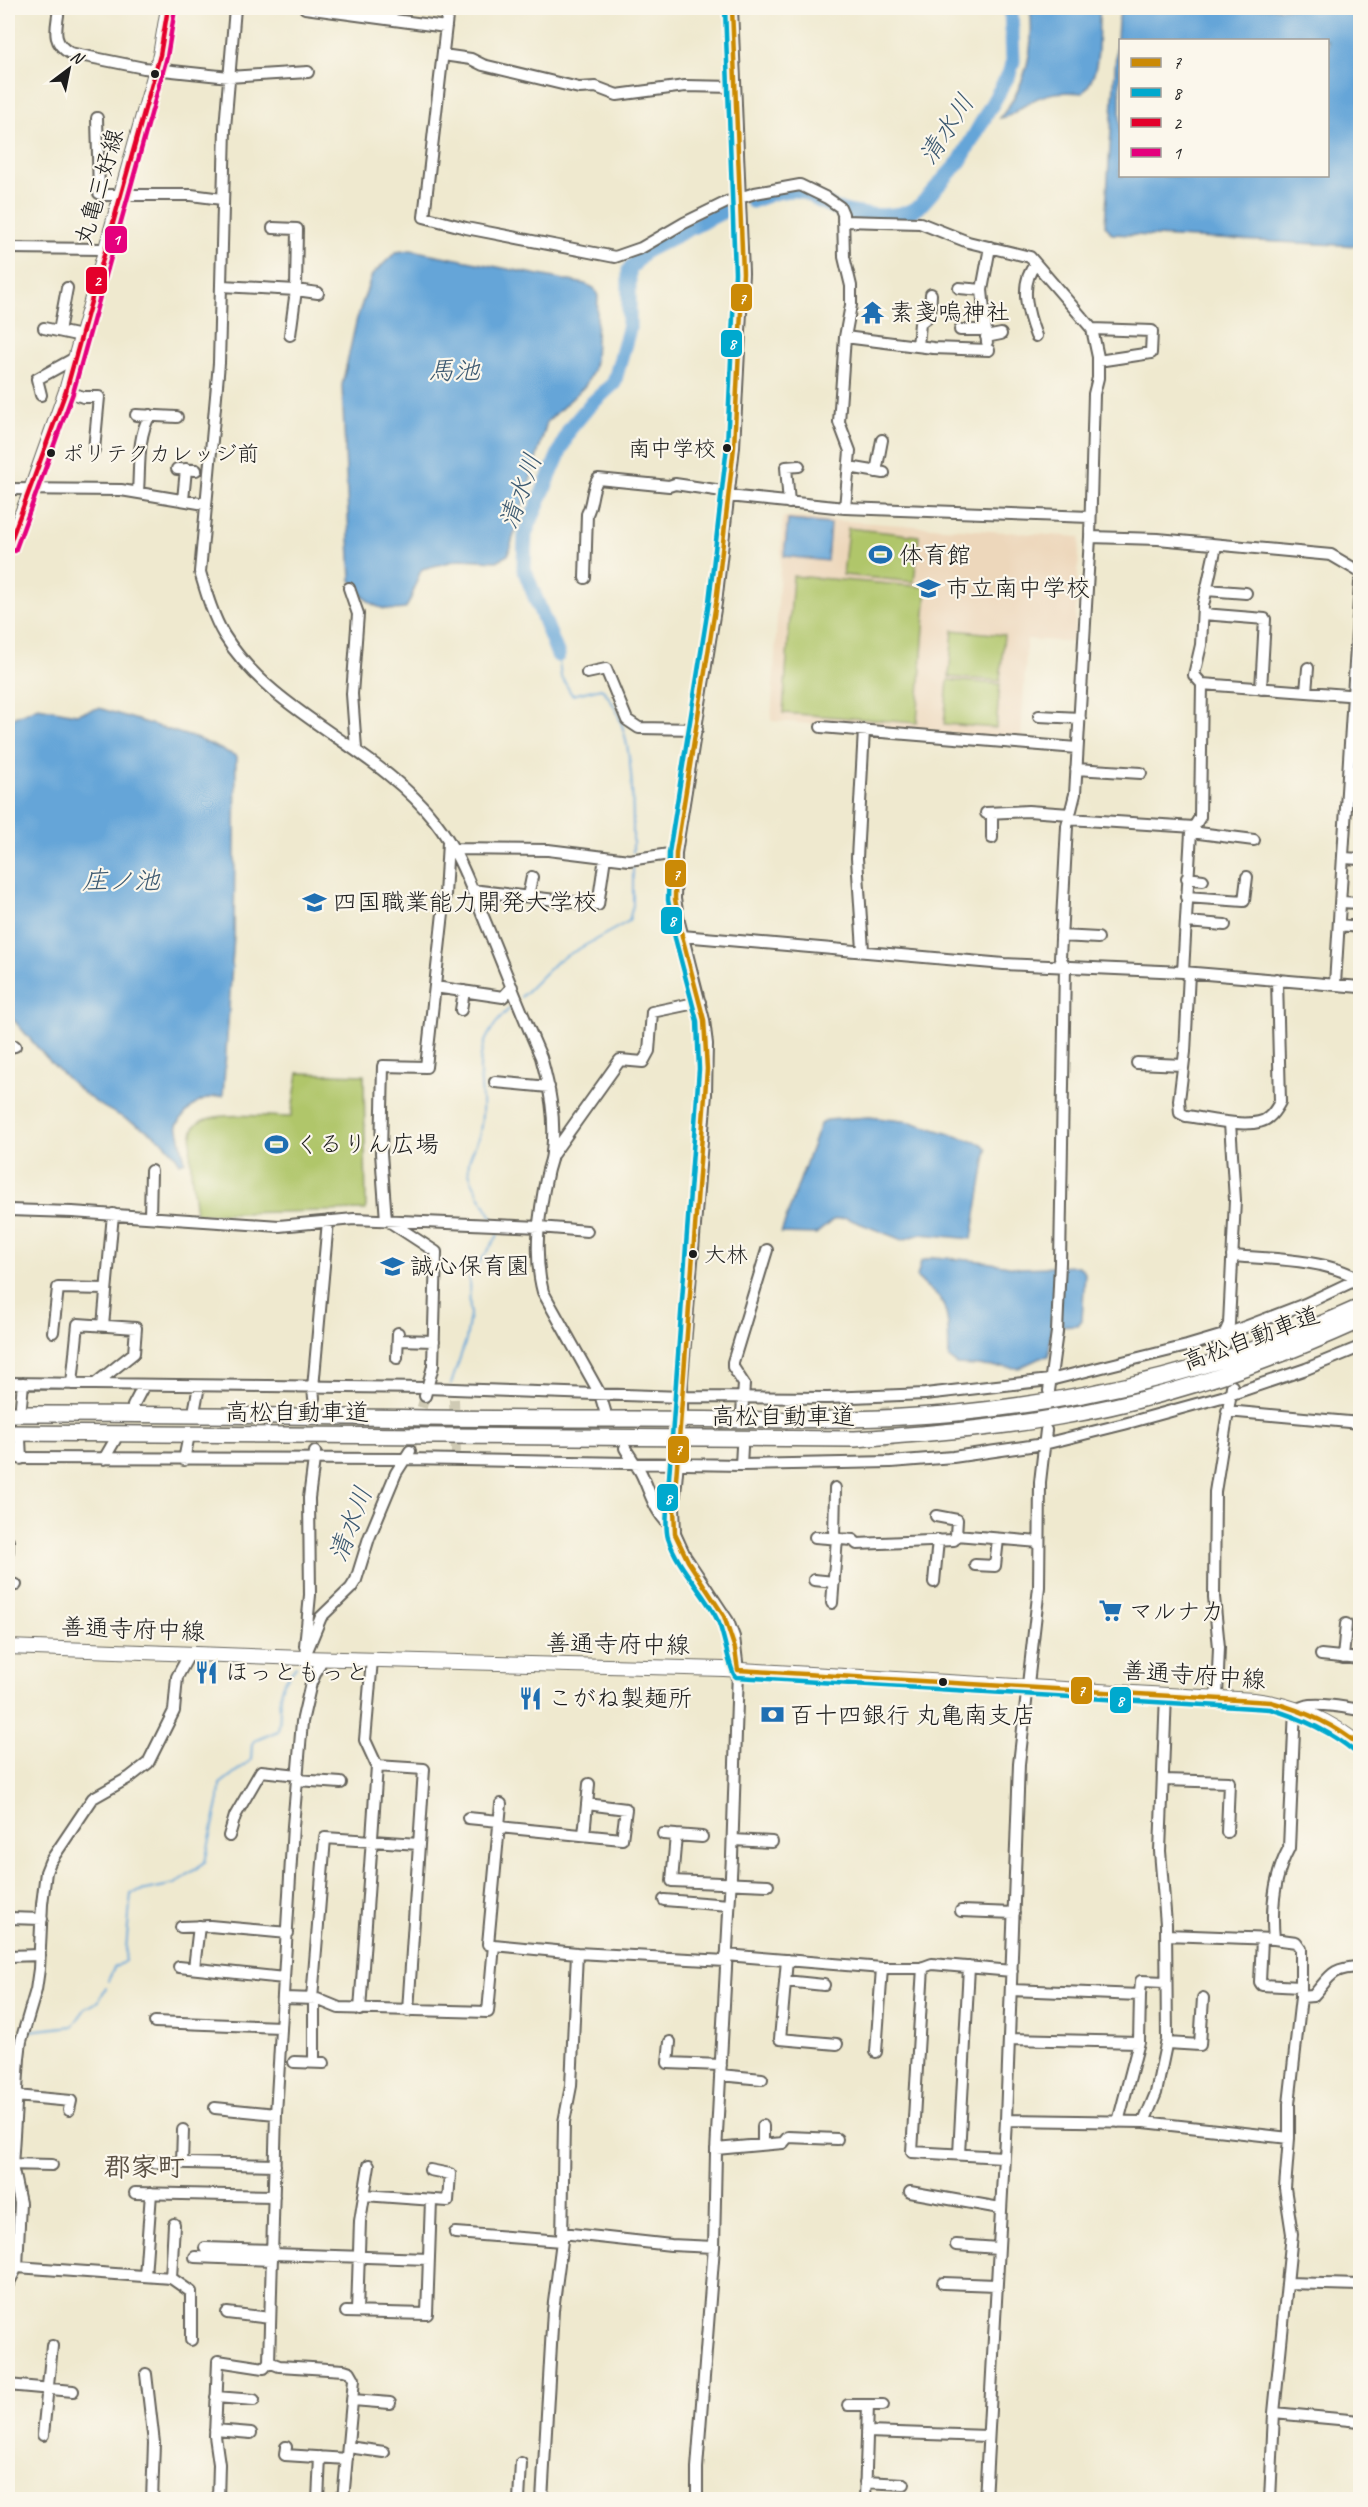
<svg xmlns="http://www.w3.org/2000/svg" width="1368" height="2507" viewBox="0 0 1368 2507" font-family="Caveat,'Klee One',sans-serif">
	<rect width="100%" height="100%" fill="#fbf7ec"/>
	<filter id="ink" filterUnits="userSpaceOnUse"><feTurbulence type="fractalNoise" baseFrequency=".0167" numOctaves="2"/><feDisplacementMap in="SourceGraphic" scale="12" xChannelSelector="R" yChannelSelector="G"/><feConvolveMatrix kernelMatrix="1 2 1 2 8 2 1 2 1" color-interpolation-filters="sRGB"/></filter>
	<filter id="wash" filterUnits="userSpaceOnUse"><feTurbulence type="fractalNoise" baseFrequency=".008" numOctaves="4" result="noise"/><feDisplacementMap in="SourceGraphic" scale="24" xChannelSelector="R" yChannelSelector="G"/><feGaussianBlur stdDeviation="1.35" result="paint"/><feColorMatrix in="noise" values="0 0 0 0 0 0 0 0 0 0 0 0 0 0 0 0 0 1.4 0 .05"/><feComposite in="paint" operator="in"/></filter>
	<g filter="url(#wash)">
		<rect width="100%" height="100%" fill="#efe9cf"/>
		<path fill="#edd7bb" d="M783 517 1080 537 1074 642 1027 639 1021 739 771 721Z"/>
		<path fill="#b0c66a" stroke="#667143" stroke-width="1.5" d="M848 528 919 536 914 582 843 575Z
			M793 576 927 587 917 723 783 713Z
			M953 630 1004 635 1000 681 949 677Z
			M948 680 1000 684 996 728 944 724Z
			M298 1073 364 1075 366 1210 196 1214C194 1194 185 1142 195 1126 205 1110 273 1117 291 1117Z"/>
		<path fill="#65a5d8" stroke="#40607a" stroke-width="1.5" fill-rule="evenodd" d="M1030 8H1100C1096 36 1104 69 1083 93 1060 91 1045 92 1025 105 1015 111 1011 117 1000 118 1026 86 1035 48 1030 8Z
			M1121 8H1360V246L1112 234 1105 225 1118 22ZM1328 40V176H1120V40Z
			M411 250 585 284 594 288 598 296 595 361 593 371 585 386 547 422 508 555 497 561 462 559 422 569C414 582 415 596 405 609 377 613 365 602 351 580L342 385 357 318 372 275 396 252Z
			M788 520 830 524 827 561 784 556Z
			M38 707 76 714 99 708 198 739 236 756 234 935 223 1096C200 1097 189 1107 177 1125L185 1161 180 1163C161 1127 122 1122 91 1099 60 1075 33 1043 8 1013V720Z
			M869 1117 911 1122 982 1144 987 1149 972 1239 921 1234 902 1240 846 1218 833 1220 816 1234 781 1233 820 1124 827 1120Z
			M935 1257 980 1261 1020 1268 1079 1266 1085 1273 1082 1320 1078 1325 1051 1326 1049 1356 1042 1357 1019 1368 957 1365 949 1358C948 1341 951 1310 938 1297 930 1289 924 1286 917 1277L921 1261Z"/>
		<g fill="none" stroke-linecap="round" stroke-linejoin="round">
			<path stroke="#65a5d8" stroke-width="2" d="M558 655 561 676 572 695 601 688C636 722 633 806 633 852
				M521 997 557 961 629 921 633 905V868
				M494 1221C486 1206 473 1188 469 1172 466 1158 477 1146 480 1132 490 1079 460 1056 510 1008
				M451 1384 466 1340 470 1314 469 1278 497 1237 498 1229
				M108 1981 114 1968 125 1961 131 1893 175 1884 205 1862 219 1799 220 1784 251 1760 252 1744 254 1741 278 1731C285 1697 269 1698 296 1666
				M29 2031 73 2026 85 2009 99 2001 106 1987
				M21 2118 22 2102
				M19 2140 21 2123
				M14 2199V2220"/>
			<path stroke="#65a5d8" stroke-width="15" d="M752 201C766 195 787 187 801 191 811 194 820 202 830 206 852 216 899 221 919 207L960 161 1009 74 1013 61 1011 8
				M558 655 524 569 525 534 569 430 589 406 614 383 629 329V270L645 251 730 208"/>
		</g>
	</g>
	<g filter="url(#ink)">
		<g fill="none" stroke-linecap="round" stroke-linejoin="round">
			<path stroke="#cfcab4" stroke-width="10" stroke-dasharray="10 5" stroke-linecap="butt" d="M314 1398 315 1452
				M454 1399 456 1453
				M884 1407 890 1452
				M410 1451 425 1396"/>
			<defs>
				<path id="minor" d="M59 8C57 27 50 42 70 53L144 68 229 77 308 72
					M235 8 225 128 219 363 200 572C206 592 213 617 224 635 275 717 377 746 435 821 457 849 469 882 482 914 502 962 520 1010 541 1057 550 1089 556 1119 552 1152 552 1160 548 1167 547 1174 539 1212 533 1255 543 1292L600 1394 605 1411
					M305 8 446 27
					M448 8 424 217 466 228 615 257 641 248 684 223 727 202 755 193 800 185 827 198 840 207 843 214 844 257 851 286V305L845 337 839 422 850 451 845 508
					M443 55 471 59 483 65 579 88 596 87 617 95 685 86 735 87
					M97 118 99 193 103 195H191L222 199
					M843 221 920 223 968 242 1030 257 1092 329 1098 357V378L1094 394 1090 537 1080 709 1075 794 1067 826 1060 958 1065 966 1060 1262 1057 1332 1049 1391
					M8 248 104 249
					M222 286 296 290 297 229 273 228
					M959 288 982 290
					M44 328 81 336
					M1092 329 1152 331 1151 353 1098 361
					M960 330H985
					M59 331 67 288
					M290 335 296 290 318 293
					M1036 336C1028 315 1018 283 1036 264
					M845 337 933 348 989 350
					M986 337 1001 334
					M987 342 982 290 990 247
					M918 346 920 323 930 315 931 294
					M66 391 83 397H99L94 450
					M41 395 37 379 75 358
					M136 415 177 417
					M849 467 884 473
					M177 469 196 470
					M876 472 882 440
					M8 489 121 490 205 504
					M138 491C140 467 137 437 150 415
					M728 496 845 508 1090 517
					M183 500 186 469
					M789 503 786 467 799 466
					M1090 537 1158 539 1331 555 1360 572
					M1216 546 1203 606 1201 645 1194 675 1202 684 1360 696
					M585 578 587 514C593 503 591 489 598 479L669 486 675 484 729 492
					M349 588 358 614 352 694 356 749
					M1206 590 1246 593
					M1203 614 1265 619 1261 689
					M587 673 606 669 627 720 639 728 697 729
					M1306 692 1308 668
					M1039 716 1080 718
					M821 727 1077 748
					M1076 769 1141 773
					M986 813 1028 811 1070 814
					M992 813V838
					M1069 819 1194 827
					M1191 832 1254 840
					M453 849 548 850 629 860 676 853
					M1344 858 1360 859
					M1187 878 1203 880
					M472 890 598 905 605 857
					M528 896 532 877
					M1186 897 1244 901 1247 877
					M1341 902 1360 903
					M1186 922 1225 925
					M1339 925 1360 927
					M682 936 1004 964 1183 972 1360 987
					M1061 936 1098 938
					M863 950 857 858 864 730
					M1183 972 1191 832 1200 817 1202 684
					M1189 973 1185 1052 1179 1100 1180 1113 1186 1116C1205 1118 1255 1131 1269 1117 1274 1113 1277 1107 1280 1102L1277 979
					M1335 984 1360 583
					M435 987 503 997 512 987
					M461 1010 464 991
					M8 1047 15 1046
					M1137 1063 1183 1065
					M495 1082 549 1087
					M553 1154 620 1060 643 1062 649 1051 652 1012 700 1002
					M8 1210 72 1212 279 1226 354 1219 539 1227 587 1231
					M150 1217 151 1171
					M386 1220 381 1153 383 1066 426 1067 445 895 448 842
					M387 1220 436 1252 433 1366 425 1396
					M1232 1256C1271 1259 1325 1259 1359 1279
					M103 1326 113 1214
					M53 1332 58 1288 106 1289
					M398 1340 434 1341
					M1225 1344 1224 1335 1229 1324 1235 1200 1230 1123
					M397 1358 398 1333
					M8 1383 426 1388 682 1397 828 1398 925 1394 1050 1380 1187 1346 1224 1335 1305 1304 1360 1278
					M72 1384 78 1324 136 1328 134 1353 95 1384
					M314 1398 313 1388 328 1221
					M21 1405 23 1383
					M133 1406 144 1385
					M195 1407 199 1386
					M1227 1411 1360 1423
					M682 1412V1381L706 1094 707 1044 704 1020 679 922 675 899 676 853 716 603 734 447 743 273 732 8
					M742 1414 744 1384 733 1367V1362L767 1250
					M20 1439 21 1459
					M625 1448C630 1457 636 1464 641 1473 651 1493 655 1516 675 1529
					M679 1449 674 1506 675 1534 685 1556 728 1621 734 1637 738 1670 732 1857 716 2152 714 2247 697 2468V2500
					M8 1458 406 1459 741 1465 891 1462 953 1457 1044 1444 1124 1424 1229 1395 1306 1369 1360 1347
					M104 1459 115 1440
					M184 1460 188 1440
					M741 1465 742 1447
					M936 1516 957 1520 956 1535
					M815 1537 853 1540 857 1544 954 1540 956 1535 1039 1542
					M834 1538 835 1488
					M8 1541V1551
					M975 1565 995 1566 998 1539
					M814 1580 834 1582
					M934 1582 938 1540
					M8 1584 16 1585
					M832 1603 837 1538
					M305 1646 310 1595 309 1498 315 1452
					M1321 1655 1360 1659
					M304 1658 321 1617 351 1588 356 1580 369 1538 396 1473 410 1451
					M1343 1658 1346 1624
					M322 1659 311 1683 302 1722 293 1826 276 2114 269 2362 279 2366 344 2370 350 2372 354 2379 343 2500
					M1217 1697 1219 1647 1214 1597 1215 1492 1232 1386
					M1299 1709C1309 1700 1347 1708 1360 1710
					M377 1766 424 1769 408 2011
					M297 1780 341 1783
					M1164 1780 1229 1782 1227 1832
					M468 1818 499 1821
					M499 1827 622 1839 626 1809 587 1804
					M663 1834 702 1837
					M584 1835 589 1784
					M676 1835 672 1881 768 1885
					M229 1836 235 1816 261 1771 298 1775
					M733 1840 772 1842
					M664 1900 729 1905
					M961 1911 1014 1913
					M9 1918 42 1919
					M181 1927 210 1926 288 1933
					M1166 1935 1274 1939
					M1262 1939 1260 1982 1262 1985 1300 1987
					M494 1945 488 1944 501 1804
					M726 1955 882 1968H921L932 1964 1012 1971
					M9 1956 40 1955
					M787 1960 780 2039 837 2044
					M179 1967 284 1978
					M923 1967 912 2152 1003 2157
					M194 1968 199 1926
					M785 1981 824 1985
					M1011 1990 1140 1995 1141 1981 1165 1982
					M1301 1997 1313 1996C1331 1976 1330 1968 1360 1967
					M283 1998 317 1999 339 2008 488 2012 494 1945 577 1953 726 1961
					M312 1999 325 1838 419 1844
					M360 2010 377 1766 365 1740 372 1660
					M155 2022 281 2027
					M1009 2039 1139 2042
					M670 2042 668 2063 721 2065
					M1167 2043 1200 2045 1203 1998
					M876 2052 882 1968
					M294 2062 324 2063
					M314 2062V1999
					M720 2075 762 2079
					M16 2096 71 2101 69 2110
					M215 2108 276 2114
					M1006 2120 1144 2122 1289 2138
					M1118 2122 1139 2042 1140 1995
					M1144 2122 1156 2093 1167 2040 1166 1924 1160 1851 1166 1694
					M763 2144V2126
					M716 2149 783 2143 788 2137 837 2139
					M959 2154 969 1967
					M146 2162 275 2165
					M182 2163 183 2130
					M8 2164 52 2165
					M910 2192 1000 2208
					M135 2193 274 2196
					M364 2195 448 2201 450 2174 430 2170
					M455 2233 562 2241
					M562 2233 671 2245 714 2247
					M956 2245 998 2248
					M205 2248 273 2250
					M272 2254 429 2259
					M195 2257 272 2260
					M17 2267 171 2278 191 2292V2340
					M145 2276 151 2193
					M171 2278 174 2224
					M943 2283 996 2285
					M1287 2283 1360 2285
					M8 2284 17 2267 20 2203 12 2166 19 2058 21 2041 36 1990 39 1969 42 1904 46 1872 50 1862 93 1798 130 1777 148 1763 174 1711 177 1677 190 1653
					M346 2312 427 2314 431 2200
					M357 2312 360 2221 369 2165
					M227 2313 270 2318
					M146 2374 154 2443 152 2500
					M8 2385 73 2391
					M216 2397 254 2400
					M353 2400 390 2403
					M848 2405H883
					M1274 2413 1360 2421
					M215 2430 251 2433
					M867 2432 988 2436
					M43 2435 52 2346
					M286 2447 285 2455 347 2459
					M348 2447 384 2452
					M865 2482 904 2484
					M8 2499V2500
					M218 2500 219 2464 215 2436 218 2361 264 2368 269 2362
					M318 2500 320 2457
					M519 2500 521 2463
					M542 2500 553 2310 562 2241 564 2122 571 2086 577 1953
					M865 2500 868 2405
					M985 2500 1006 2120 1019 1764 1039 1587 1040 1482 1046 1430
					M1270 2500 1274 2413 1292 2234 1285 2188 1289 2138V2104L1301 1997V1949L1296 1942 1274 1939C1271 1908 1274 1876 1289 1848L1295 1708"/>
				<path id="major" d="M8 548 28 498 66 391 160 55 168 8
					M8 1647 304 1658 724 1669 1254 1700C1291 1704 1332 1720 1360 1746"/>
				<path id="highway" d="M8 1414C216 1413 425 1420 633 1419 741 1419 849 1423 957 1413 1099 1399 1230 1366 1360 1307
					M8 1433 855 1439C923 1434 991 1429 1058 1417 1162 1400 1265 1364 1360 1321"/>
			</defs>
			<use href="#minor" stroke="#66645b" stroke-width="14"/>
			<use href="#major" stroke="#66645b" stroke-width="16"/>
			<use href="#highway" stroke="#66645b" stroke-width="18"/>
			<use href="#minor" stroke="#fff" stroke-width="10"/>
			<use href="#major" stroke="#fff" stroke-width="14"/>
			<use href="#highway" stroke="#fff" stroke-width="15"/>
			<defs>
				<path id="bus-1" d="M732 8 743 273 734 447 716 603 676 853 675 899 682 936 704 1020 707 1069 674 1506 675 1534 688 1561 724 1616 735 1649 738 1670 1271 1702C1304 1711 1334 1724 1360 1746"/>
				<path id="bus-2" d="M725 8 735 273 727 446 709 602 669 853 668 900 675 938 697 1021 699 1069 667 1505C667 1516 665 1528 668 1538 678 1569 704 1592 718 1621 724 1633 730 1673 736 1677L1270 1709C1301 1718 1330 1731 1355 1752"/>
				<path id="bus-3" d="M8 548 66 391 160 55 168 8"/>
				<path id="bus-4" d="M15 551 73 393 167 57 175 9"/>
			</defs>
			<use href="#bus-1" stroke="#fbf7ec" stroke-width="9"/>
			<use href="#bus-2" stroke="#fbf7ec" stroke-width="9"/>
			<use href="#bus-3" stroke="#fbf7ec" stroke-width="9"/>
			<use href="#bus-4" stroke="#fbf7ec" stroke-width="9"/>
			<use href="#bus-1" stroke="#cb8a06" stroke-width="4.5"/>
			<use href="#bus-2" stroke="#00a9ce" stroke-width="4.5"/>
			<use href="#bus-3" stroke="#e4002b" stroke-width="4.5"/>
			<use href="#bus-4" stroke="#e5007d" stroke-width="4.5"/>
		</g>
	</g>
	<defs>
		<symbol id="temple-bare" viewBox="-9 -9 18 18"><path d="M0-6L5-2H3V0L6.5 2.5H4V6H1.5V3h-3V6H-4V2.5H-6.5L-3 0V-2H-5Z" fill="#1f6fb2" stroke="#fbf7ec" stroke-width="2.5" paint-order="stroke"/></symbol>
		<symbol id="stadium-bare" viewBox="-9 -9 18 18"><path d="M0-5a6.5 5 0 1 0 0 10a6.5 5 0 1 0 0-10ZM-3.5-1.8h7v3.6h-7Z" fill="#1f6fb2" stroke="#fbf7ec" stroke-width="2.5" paint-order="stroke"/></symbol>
		<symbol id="school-bare" viewBox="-9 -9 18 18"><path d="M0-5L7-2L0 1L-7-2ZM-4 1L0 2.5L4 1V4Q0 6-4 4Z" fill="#1f6fb2" stroke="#fbf7ec" stroke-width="2.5" paint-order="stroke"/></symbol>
		<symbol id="university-bare" viewBox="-9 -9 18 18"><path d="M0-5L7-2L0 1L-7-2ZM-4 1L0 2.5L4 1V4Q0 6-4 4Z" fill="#1f6fb2" stroke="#fbf7ec" stroke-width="2.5" paint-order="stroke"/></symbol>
		<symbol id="supermarket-bare" viewBox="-9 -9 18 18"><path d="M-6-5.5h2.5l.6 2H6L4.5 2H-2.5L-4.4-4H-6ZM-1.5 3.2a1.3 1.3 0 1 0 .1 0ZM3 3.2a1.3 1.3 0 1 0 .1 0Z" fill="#1f6fb2" stroke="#fbf7ec" stroke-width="2.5" paint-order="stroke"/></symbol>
		<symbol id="restaurant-bare" viewBox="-9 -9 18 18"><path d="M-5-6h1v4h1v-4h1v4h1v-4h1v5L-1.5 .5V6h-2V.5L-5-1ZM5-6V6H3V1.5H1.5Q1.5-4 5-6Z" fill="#1f6fb2" stroke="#fbf7ec" stroke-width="2.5" paint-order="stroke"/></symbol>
		<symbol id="bank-bare" viewBox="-9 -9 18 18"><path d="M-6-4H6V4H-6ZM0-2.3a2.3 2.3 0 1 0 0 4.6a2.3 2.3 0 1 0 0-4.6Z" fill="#1f6fb2" stroke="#fbf7ec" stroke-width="2.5" paint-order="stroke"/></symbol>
	</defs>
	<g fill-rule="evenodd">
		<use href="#temple-bare" x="856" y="296" width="33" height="33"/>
		<use href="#stadium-bare" x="864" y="538" width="33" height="33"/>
		<use href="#school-bare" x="912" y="572" width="33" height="33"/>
		<use href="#university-bare" x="298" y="886" width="33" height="33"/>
		<use href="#stadium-bare" x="260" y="1128" width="33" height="33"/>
		<use href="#school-bare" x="376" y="1250" width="33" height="33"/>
		<use href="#supermarket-bare" x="1094" y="1594" width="33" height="33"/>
		<use href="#restaurant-bare" x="190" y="1656" width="33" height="33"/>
		<use href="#restaurant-bare" x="514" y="1682" width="33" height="33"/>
		<use href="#bank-bare" x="756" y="1698" width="33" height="33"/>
	</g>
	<g fill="#1c1c1c" stroke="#fbf7ec" stroke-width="2">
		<circle cx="155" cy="74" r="5"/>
		<circle cx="727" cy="448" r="5"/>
		<circle cx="51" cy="453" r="5"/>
		<circle cx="693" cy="1254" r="5"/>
		<circle cx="943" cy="1682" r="5"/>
	</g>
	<g text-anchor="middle" stroke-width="4.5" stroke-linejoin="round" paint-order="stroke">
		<g font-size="22" fill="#1c1c1c" stroke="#fbf7ec" text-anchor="start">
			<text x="716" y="456" text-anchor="end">南中学校</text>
			<text x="62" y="461">ポリテクカレッジ前</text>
			<text x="704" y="1262">大林</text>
		</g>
		<g font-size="24" fill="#1c1c1c" stroke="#fbf7ec">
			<text transform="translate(99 187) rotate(-74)" y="8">丸亀三好線</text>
			<text transform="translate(1251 1338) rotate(-20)" y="8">高松自動車道</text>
			<text x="297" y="1420">高松自動車道</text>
			<text x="783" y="1424">高松自動車道</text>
			<text transform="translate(133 1629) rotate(2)" y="8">善通寺府中線</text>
			<text transform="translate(618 1644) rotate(1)" y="8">善通寺府中線</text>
			<text transform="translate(1194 1675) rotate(4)" y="8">善通寺府中線</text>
		</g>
		<g font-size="24" fill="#1c1c1c" stroke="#fbf7ec" text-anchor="start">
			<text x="890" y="320">素戔嗚神社</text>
			<text x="899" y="563">体育館</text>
			<text x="946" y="596">市立南中学校</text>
			<text x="333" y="910">四国職業能力開発大学校</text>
			<text x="295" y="1152">くるりん広場</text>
			<text x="410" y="1274">誠心保育園</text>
			<text x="1129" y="1619">マルナカ</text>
			<text x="225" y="1680">ほっともっと</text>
			<text x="548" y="1706">こがね製麺所</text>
			<text x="790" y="1723">百十四銀行 丸亀南支店</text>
		</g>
		<g font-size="26" font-style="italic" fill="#3d5a71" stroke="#fbf7ec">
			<text transform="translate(946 129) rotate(-57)" y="9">清水川</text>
			<text x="454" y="379">馬池</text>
			<text transform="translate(520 491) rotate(-70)" y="9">清水川</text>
			<text x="121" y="889">庄ノ池</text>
			<text transform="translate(350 1524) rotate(-69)" y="9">清水川</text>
		</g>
		<g font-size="27" font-weight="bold" fill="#5b5144" stroke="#fbf7ec">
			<text x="144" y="2176">郡家町</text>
		</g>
	</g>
	<g stroke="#fbf7ec" stroke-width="2">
		<rect x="104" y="225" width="24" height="29" rx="6" fill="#e5007d"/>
		<rect x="85" y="266" width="23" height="29" rx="6" fill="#e4002b"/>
		<rect x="730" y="283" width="23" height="29" rx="6" fill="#cb8a06"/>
		<rect x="720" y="329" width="23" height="29" rx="6" fill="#00a9ce"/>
		<rect x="664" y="859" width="23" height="29" rx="6" fill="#cb8a06"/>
		<rect x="660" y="906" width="23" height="29" rx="6" fill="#00a9ce"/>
		<rect x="667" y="1435" width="23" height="29" rx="6" fill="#cb8a06"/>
		<rect x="656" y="1483" width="23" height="29" rx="6" fill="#00a9ce"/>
		<rect x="1070" y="1676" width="23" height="29" rx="6" fill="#cb8a06"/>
		<rect x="1109" y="1686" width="23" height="28" rx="6" fill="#00a9ce"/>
	</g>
	<g font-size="16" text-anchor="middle" font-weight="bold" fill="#fff">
		<text x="116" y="245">1</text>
		<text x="97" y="286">2</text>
		<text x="742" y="304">7</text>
		<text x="732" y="349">8</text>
		<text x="676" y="880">7</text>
		<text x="672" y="926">8</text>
		<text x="678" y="1455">7</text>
		<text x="668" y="1504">8</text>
		<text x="1081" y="1696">7</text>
		<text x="1120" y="1706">8</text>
	</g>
	<rect width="1368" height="2507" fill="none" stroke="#fbf7ec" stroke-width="30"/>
	<rect x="1119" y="39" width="210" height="138" fill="#fbf7ec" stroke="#a29f99" stroke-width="1.5"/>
	<rect x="1131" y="58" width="30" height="9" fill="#cb8a06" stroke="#a29f99" stroke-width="1.5"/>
	<text x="1173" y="69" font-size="18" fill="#1c1c1c">7</text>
	<rect x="1131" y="88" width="30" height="9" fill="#00a9ce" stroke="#a29f99" stroke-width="1.5"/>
	<text x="1173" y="99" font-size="18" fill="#1c1c1c">8</text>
	<rect x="1131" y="118" width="30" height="9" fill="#e4002b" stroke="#a29f99" stroke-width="1.5"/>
	<text x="1173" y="129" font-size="18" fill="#1c1c1c">2</text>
	<rect x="1131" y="148" width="30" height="9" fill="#e5007d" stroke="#a29f99" stroke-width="1.5"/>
	<text x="1173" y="159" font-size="18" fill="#1c1c1c">1</text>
	<g transform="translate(69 69) rotate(32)" stroke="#fbf7ec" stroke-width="4.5" paint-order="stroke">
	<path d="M0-4.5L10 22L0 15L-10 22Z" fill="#1c1c1c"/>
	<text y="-9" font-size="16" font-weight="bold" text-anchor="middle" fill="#1c1c1c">N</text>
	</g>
</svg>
